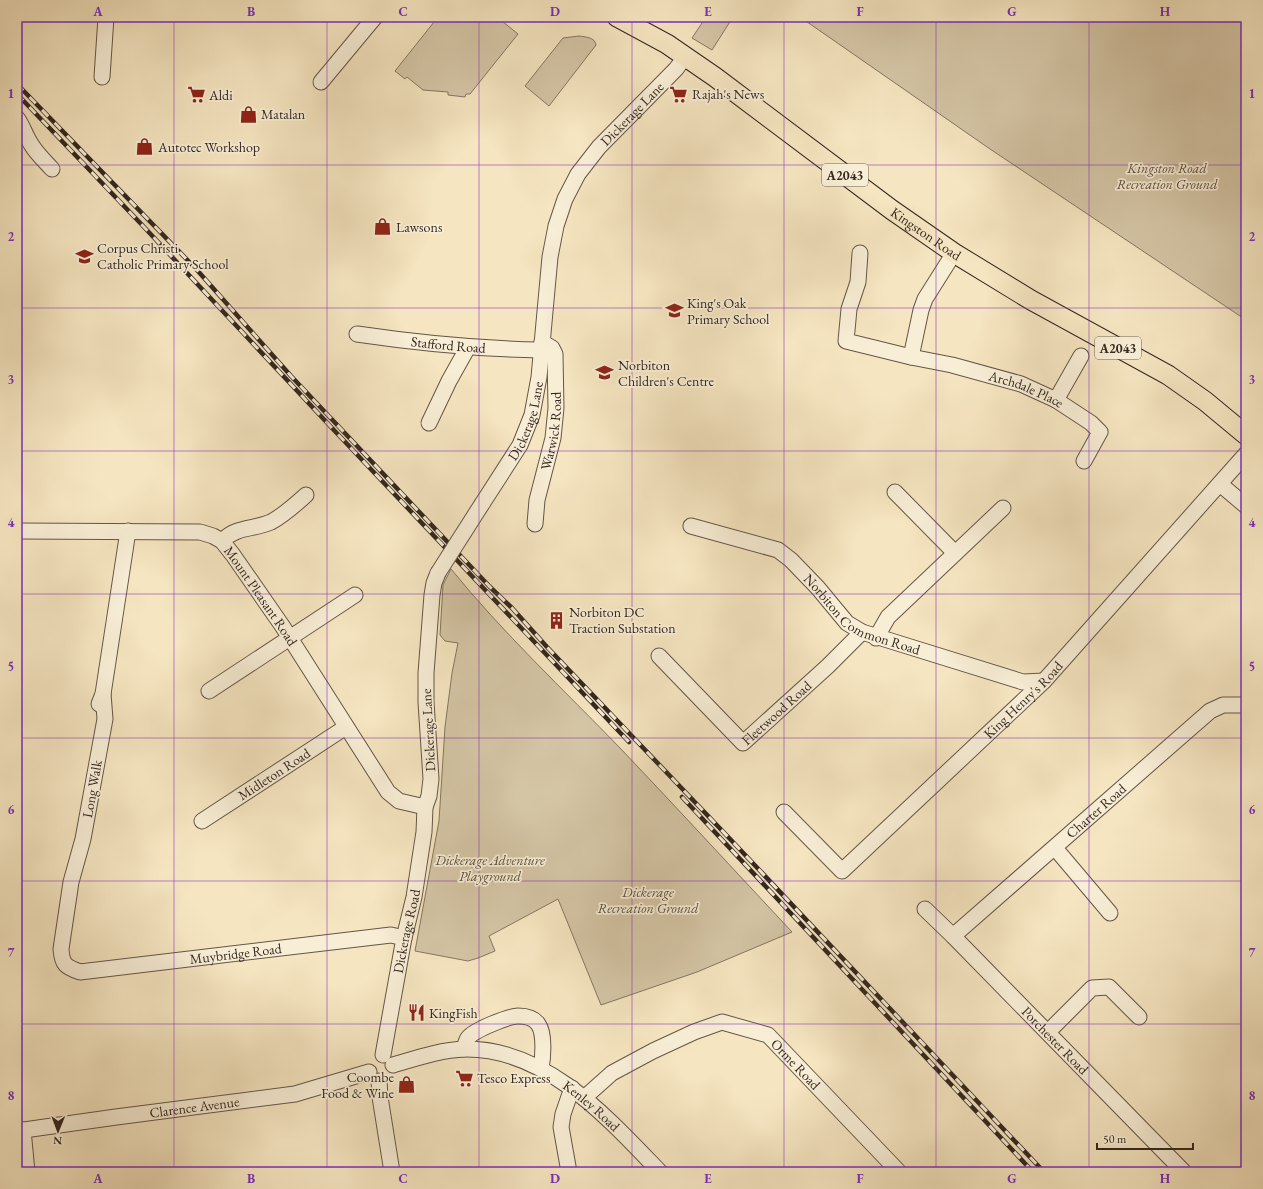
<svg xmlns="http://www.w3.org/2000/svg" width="1263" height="1189" viewBox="0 0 1263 1189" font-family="'EB Garamond',serif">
	<rect width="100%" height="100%" fill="#f5e5c0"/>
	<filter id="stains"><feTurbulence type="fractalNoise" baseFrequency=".005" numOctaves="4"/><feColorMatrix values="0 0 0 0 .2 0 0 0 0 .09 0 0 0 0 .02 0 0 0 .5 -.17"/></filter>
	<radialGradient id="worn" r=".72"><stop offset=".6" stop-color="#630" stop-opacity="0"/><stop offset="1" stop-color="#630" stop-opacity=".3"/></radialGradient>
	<path fill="#d4c5a5" stroke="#847662" d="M438 17H497L518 34 470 94H466L465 97 448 95V92L423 90 407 77 405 79 395 71Z
		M706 17H733L712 50 692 38Z
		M800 17H1246V320L990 149Z
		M579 36C585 37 595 37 596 45L549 106 525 86 563 38Z
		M451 569C503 633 563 689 621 749 678 809 735 871 792 932L697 972 601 1005 558 899 489 936 495 951 478 958 468 961 415 951 439 821 445 727 452 673 458 643 445 641 440 635 443 585Z"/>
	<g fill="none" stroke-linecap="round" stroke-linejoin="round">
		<defs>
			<g id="minor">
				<path d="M102 77 106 17"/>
				<path d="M321 82 375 17"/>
				<path d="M17 118C23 126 25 135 31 144 36 153 45 161 52 169"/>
				<path d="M860 253 858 282 849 309 846 341 911 357"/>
				<path id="s1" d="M954 253 925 299 921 310 911 357 952 365 1021 384 1056 400 1091 423 1100 432 1084 461"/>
				<path id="s2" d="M357 334C418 343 479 349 541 350"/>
				<path d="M1056 400 1081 356"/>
				<path d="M429 423 449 381 468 347"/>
				<path d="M1220 484 1246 506"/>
				<path d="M895 492 955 553"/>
				<path id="s3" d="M482 504 520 445 532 415 539 377 550 257 556 226 565 199 578 174 599 147 676 69 685 57"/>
				<path id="s4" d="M535 524 537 500 553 438 556 408 555 354 552 348 542 342"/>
				<path id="s5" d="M691 526 778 550 791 560 818 588 847 623 862 632 1023 682 1044 681"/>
				<path id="s6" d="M17 531 200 532 213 536 222 541 233 555 283 627 388 792 399 801 425 807"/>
				<path d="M222 541C237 526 252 530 271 522 284 515 295 505 306 495"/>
				<path d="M876 638 888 617 1003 508"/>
				<path id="s7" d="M659 656 743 743 828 666 862 632"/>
				<path d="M209 691 355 595"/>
				<path id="s8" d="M103 694 105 719 83 839 71 882 61 949C62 965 66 967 80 972L391 935 404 938"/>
				<path d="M99 704 103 694 128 531"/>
				<path id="s9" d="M784 812 842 871 1044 681 1246 454"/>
				<path id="s10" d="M202 821 346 727"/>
				<path d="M1055 848 1110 913"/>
				<path id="s11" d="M925 909 953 936 1184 1172"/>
				<path id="s12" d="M953 936 1210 711 1223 705H1246"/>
				<path d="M1048 1032 1092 988 1109 987 1139 1017"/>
				<path d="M464 1049C465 1046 466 1041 468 1038 474 1030 509 1016 518 1016 525 1016 534 1018 538 1024 545 1033 543 1058 541 1069"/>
				<path id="s13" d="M383 1055 404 938 414 897 424 832 425 807 429 796 431 779 426 702V673L432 595 434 583 438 573"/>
				<path id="s14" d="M393 1065C417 1058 440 1050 465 1049 546 1048 608 1118 660 1172"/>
				<path d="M379 1081 380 1097 392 1172"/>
				<path id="s15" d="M584 1098 612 1073 653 1051 694 1032 722 1022 768 1035 899 1172"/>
				<path d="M23 1130 27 1172"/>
				<path id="s16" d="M17 1131 116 1117 295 1094 369 1072"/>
				<path d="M569 1172 561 1127 563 1114 572 1088"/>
			</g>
			<g id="major">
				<path id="s17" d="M617 17 667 44 715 77 892 210 954 253 1031 300 1168 375 1205 401 1246 435"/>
			</g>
		</defs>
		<use href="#minor" stroke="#645647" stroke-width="17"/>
		<use href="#major" stroke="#33261f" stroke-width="21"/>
		<use href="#minor" stroke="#f8eed6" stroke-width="15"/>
		<use href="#major" stroke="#f5e5c0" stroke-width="19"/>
		<defs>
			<path id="rail" d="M17 84 197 270 291 376 490 587 512 608 547 647 731 840 1044 1172
				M17 94 144 227 331 427 629 742
				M682 797 1033 1172"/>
		</defs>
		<use href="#rail" stroke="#33261f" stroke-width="4.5"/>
		<use href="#rail" stroke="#f8eed6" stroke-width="3" stroke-dasharray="9" stroke-linecap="butt"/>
		<defs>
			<path id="minor-bridge" d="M438 573 482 504"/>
		</defs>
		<use href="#minor-bridge" stroke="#645647" stroke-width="17" stroke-linecap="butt"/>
		<use href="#minor-bridge" stroke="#f8eed6" stroke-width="15"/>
	</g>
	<path fill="none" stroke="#7b2cbf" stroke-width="1" stroke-opacity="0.55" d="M174 17V1172M327 17V1172M479 17V1172M632 17V1172M784 17V1172M936 17V1172M1089 17V1172M17 165H1246M17 308H1246M17 451H1246M17 594H1246M17 738H1246M17 881H1246M17 1024H1246"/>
	<defs>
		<symbol id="supermarket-bare" viewBox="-9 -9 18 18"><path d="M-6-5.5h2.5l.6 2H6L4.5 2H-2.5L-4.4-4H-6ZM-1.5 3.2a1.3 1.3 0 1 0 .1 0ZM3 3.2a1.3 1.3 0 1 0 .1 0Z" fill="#8f2418" stroke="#f8eed6" stroke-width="2.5" paint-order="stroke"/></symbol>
		<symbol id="shop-bare" viewBox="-9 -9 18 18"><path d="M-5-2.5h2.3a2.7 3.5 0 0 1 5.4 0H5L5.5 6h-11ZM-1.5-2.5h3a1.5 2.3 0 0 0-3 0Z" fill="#8f2418" stroke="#f8eed6" stroke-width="2.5" paint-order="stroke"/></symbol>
		<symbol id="school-bare" viewBox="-9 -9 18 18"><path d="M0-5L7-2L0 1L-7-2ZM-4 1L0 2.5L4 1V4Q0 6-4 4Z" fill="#8f2418" stroke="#f8eed6" stroke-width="2.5" paint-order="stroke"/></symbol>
		<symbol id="building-bare" viewBox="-9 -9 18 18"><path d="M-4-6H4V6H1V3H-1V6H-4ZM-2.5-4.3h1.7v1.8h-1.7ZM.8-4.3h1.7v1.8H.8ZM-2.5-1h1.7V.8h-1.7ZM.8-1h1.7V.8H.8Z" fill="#8f2418" stroke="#f8eed6" stroke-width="2.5" paint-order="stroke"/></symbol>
		<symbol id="restaurant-bare" viewBox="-9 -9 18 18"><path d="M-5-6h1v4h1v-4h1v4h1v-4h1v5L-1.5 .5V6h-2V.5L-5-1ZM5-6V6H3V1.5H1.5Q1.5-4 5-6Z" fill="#8f2418" stroke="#f8eed6" stroke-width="2.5" paint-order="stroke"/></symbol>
	</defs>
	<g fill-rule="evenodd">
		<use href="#supermarket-bare" x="666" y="82" width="25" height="25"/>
		<use href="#supermarket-bare" x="184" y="82" width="25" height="25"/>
		<use href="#shop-bare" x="236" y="102" width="25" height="25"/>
		<use href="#shop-bare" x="132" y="134" width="25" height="25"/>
		<use href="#shop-bare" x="370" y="214" width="25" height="25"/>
		<use href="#school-bare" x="72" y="244" width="25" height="25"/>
		<use href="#school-bare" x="662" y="298" width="25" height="25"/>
		<use href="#school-bare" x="592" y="360" width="25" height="25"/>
		<use href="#building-bare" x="544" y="608" width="25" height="25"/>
		<use href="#restaurant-bare" x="404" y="1000" width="25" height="25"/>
		<use href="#supermarket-bare" x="452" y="1066" width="25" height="25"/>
		<use href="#shop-bare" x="394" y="1072" width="25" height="25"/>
	</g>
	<g text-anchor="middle" stroke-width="3.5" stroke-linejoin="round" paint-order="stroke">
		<g fill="#f8eed6" stroke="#6e6256" stroke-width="1">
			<rect x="822" y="164" width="46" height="22" rx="3"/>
			<rect x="1095" y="337" width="46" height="22" rx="3"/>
		</g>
		<g font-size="13" font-weight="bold" fill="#33261f">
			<text x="845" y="180">A2043</text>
			<text x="1118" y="353">A2043</text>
		</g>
		<g font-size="14" fill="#33261f" stroke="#f8eed6" text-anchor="start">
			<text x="692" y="99">Rajah's News</text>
			<text x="209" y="100">Aldi</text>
			<text x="261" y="119">Matalan</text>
			<text x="158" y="152">Autotec Workshop</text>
			<text x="396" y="232">Lawsons</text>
			<text x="97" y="253">Corpus Christi<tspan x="97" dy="16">Catholic Primary School</tspan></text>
			<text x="687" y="308">King's Oak<tspan x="687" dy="16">Primary School</tspan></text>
			<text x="618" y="370">Norbiton<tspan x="618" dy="16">Children's Centre</tspan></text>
			<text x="569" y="617">Norbiton DC<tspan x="569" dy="16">Traction Substation</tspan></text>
			<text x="429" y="1018">KingFish</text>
			<text x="394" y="1082" text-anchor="end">Coombe<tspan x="394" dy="16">Food &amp; Wine</tspan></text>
			<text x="477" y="1083">Tesco Express</text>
		</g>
		<g font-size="14" fill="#33261f" stroke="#f8eed6">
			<text dy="5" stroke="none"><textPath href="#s3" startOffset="431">Dickerage Lane</textPath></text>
			<text dy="5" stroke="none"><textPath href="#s17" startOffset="378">Kingston Road</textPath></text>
			<text dy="5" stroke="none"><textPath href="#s2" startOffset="92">Stafford Road</textPath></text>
			<text dy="5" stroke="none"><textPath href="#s1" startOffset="234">Archdale Place</textPath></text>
			<text dy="5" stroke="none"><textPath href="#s3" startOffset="95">Dickerage Lane</textPath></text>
			<text dy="5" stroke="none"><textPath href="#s4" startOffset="95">Warwick Road</textPath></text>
			<text dy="5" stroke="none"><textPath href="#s6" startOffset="274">Mount Pleasant Road</textPath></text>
			<text dy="5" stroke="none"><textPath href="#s5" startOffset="199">Norbiton Common Road</textPath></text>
			<text dy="5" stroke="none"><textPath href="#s9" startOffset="332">King Henry's Road</textPath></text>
			<text dy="5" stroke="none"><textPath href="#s7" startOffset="166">Fleetwood Road</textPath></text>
			<text transform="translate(428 730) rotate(-93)" y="5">Dickerage Lane</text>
			<text dy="5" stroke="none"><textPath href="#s10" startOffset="86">Midleton Road</textPath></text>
			<text transform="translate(92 789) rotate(-80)" y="5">Long Walk</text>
			<text dy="5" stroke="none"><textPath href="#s12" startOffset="190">Charter Road</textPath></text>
			<text dy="5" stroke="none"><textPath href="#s13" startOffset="126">Dickerage Road</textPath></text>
			<text dy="5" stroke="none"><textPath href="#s8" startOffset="449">Muybridge Road</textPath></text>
			<text dy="5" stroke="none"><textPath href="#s11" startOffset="185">Porchester Road</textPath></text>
			<text dy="5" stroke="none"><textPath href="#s15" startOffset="247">Orme Road</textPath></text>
			<text dy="5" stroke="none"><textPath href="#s16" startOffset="179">Clarence Avenue</textPath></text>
			<text dy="5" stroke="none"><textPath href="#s14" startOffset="216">Kenley Road</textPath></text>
		</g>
		<g font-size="14" font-style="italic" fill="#5b4e40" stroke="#f8eed6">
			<text x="1167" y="173">Kingston Road<tspan x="1167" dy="16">Recreation Ground</tspan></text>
			<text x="490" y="865">Dickerage Adventure<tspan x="490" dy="16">Playground</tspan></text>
			<text x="648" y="897">Dickerage<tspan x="648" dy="16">Recreation Ground</tspan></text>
		</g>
	</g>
	<rect width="1263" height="1189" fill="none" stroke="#f5e5c0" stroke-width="44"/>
	<g transform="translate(58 1131) rotate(181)" stroke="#f8eed6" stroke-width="3" paint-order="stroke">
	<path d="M0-3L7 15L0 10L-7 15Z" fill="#33261f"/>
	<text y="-6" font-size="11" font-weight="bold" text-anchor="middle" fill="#33261f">N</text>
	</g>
	<path d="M1097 1143v6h96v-6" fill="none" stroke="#33261f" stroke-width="2"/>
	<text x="1103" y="1143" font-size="12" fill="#33261f" stroke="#f8eed6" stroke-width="3" paint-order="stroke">50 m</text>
	<rect x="22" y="22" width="1219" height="1145" fill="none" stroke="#7b2cbf" stroke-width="1.5"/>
	<g font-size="13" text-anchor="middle" font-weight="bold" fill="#7b2cbf">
		<text x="98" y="16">A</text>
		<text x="251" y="16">B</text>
		<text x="403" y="16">C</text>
		<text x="555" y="16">D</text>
		<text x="708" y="16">E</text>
		<text x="860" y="16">F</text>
		<text x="1012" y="16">G</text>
		<text x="1165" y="16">H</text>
		<text x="11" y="98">1</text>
		<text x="1252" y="98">1</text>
		<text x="11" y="241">2</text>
		<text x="1252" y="241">2</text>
		<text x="11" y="384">3</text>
		<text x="1252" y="384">3</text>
		<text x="11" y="527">4</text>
		<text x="1252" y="527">4</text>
		<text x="11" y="671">5</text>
		<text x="1252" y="671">5</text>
		<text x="11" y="814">6</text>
		<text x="1252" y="814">6</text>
		<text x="11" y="957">7</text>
		<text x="1252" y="957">7</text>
		<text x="11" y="1100">8</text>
		<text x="1252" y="1100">8</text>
		<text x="98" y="1183">A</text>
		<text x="251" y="1183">B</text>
		<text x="403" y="1183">C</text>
		<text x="555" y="1183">D</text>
		<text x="708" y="1183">E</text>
		<text x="860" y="1183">F</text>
		<text x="1012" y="1183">G</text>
		<text x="1165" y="1183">H</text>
	</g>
	<rect width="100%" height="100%" filter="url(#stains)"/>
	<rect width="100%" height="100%" fill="url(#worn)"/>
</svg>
